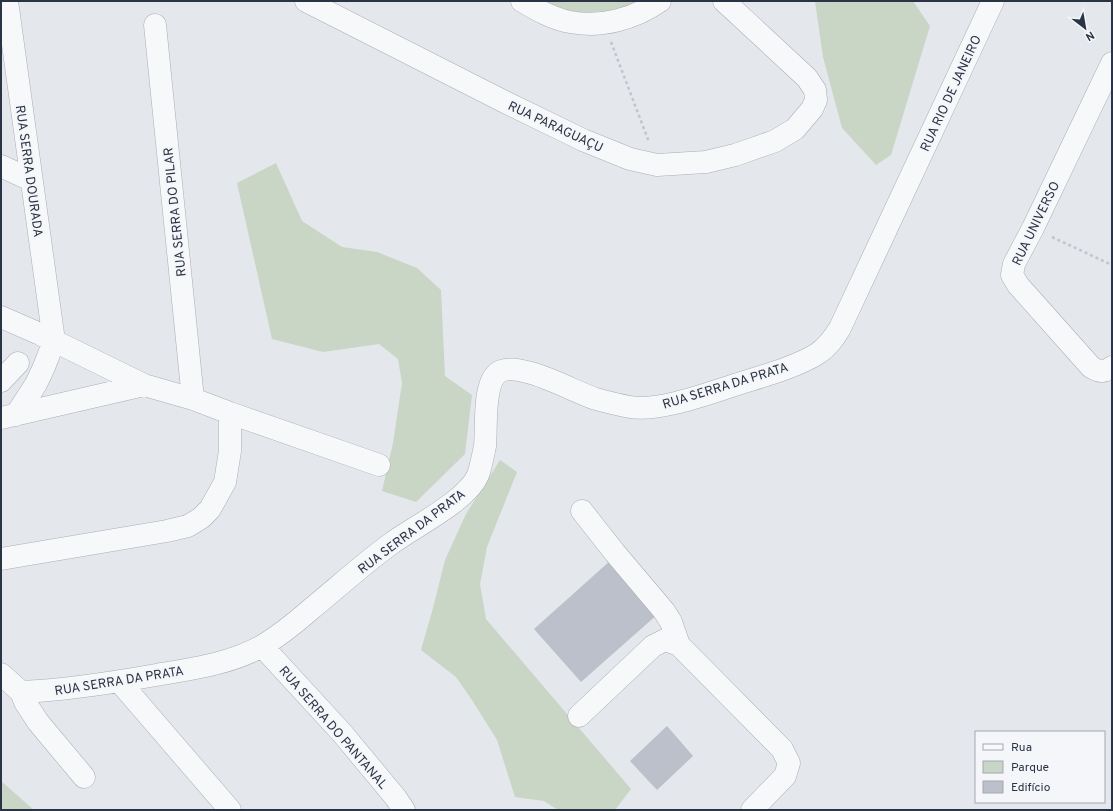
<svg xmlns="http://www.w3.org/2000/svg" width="1113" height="811" viewBox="0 0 1113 811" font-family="Overpass,sans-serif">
	<rect width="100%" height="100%" fill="#e4e7ec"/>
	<path fill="#c9d6c5" d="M535 1H658L567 21Z
		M815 1H913L930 26 891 155 876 165 842 128 823 57Z
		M276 163 302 221 342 247 377 252 417 268 441 290 445 376 472 395 465 454 416 502 382 491 393 443 402 383 398 359 379 344 323 352 272 339 237 183Z
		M500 460 517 472 487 547 480 584 486 619 631 789 615 810H558L544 801 515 797 497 740 472 700 456 677 421 650 433 608 445 560 466 514Z
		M1 781 34 810H1Z"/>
	<path fill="#bbc0ca" d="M611 560 659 613 581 682 534 629Z
		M667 726 693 756 657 790 630 761Z"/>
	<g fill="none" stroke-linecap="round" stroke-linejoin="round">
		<defs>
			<path id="minor" d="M7 1 54 341 44 367 36 384 16 415
				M306 1 503 101 583 140 630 159 657 165 706 162 735 155 775 141 795 129 812 109 816 100 815 90 807 78 724 1
				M522 1C537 10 553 19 570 22 601 28 634 19 660 1
				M155 25 193 399
				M1112 63 1033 228 1014 264 1012 275 1018 285 1091 367C1099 372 1104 373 1112 367
				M1 166 31 180
				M1 317 40 334 144 385 193 399 230 413 379 465
				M1 381 18 363
				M1 418 144 385
				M582 511 615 553 664 611 671 622 679 645
				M1 559 167 531 188 526 201 518 210 509 225 482 230 451V413
				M262 646 342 733 396 798 404 810
				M1 674 21 692 25 702 38 722 84 777
				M119 681 230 810
				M21 692C67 690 111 683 156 675 191 669 230 664 262 646 279 636 295 623 310 610 337 588 363 564 392 543 415 526 467 501 478 475 481 467 483 455 485 446 487 428 482 379 501 371 522 362 574 392 596 399 607 402 619 405 630 407 660 412 709 393 738 384 763 376 796 367 817 354 828 347 834 338 840 328L993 1
				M579 716 653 646 665 640 679 645 782 749 789 763 785 776 752 810"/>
		</defs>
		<use href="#minor" stroke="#a9aeb7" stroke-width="23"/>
		<path stroke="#c2c5cb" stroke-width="2.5" stroke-dasharray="3 3" stroke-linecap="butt" d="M611 42 649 142
			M1052 237 1112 265"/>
		<use href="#minor" stroke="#f7f8fa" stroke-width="22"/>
	</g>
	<g text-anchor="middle" stroke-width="4" stroke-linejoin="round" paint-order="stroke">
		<g font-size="13" fill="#2b3445" stroke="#f4f6f9">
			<text transform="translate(950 93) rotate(-65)" y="5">RUA RIO DE JANEIRO</text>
			<text transform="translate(556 126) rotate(25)" y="5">RUA PARAGUAÇU</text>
			<text transform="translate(30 171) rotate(82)" y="5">RUA SERRA DOURADA</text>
			<text transform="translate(174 212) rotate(-96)" y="5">RUA SERRA DO PILAR</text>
			<text transform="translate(1035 223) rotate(-64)" y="5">RUA UNIVERSO</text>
			<text transform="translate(725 385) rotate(-17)" y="5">RUA SERRA DA PRATA</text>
			<text transform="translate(411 531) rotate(-37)" y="5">RUA SERRA DA PRATA</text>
			<text transform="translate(119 680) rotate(-9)" y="5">RUA SERRA DA PRATA</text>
			<text transform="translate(334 727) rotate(49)" y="5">RUA SERRA DO PANTANAL</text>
		</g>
	</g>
	<rect width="1113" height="811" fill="none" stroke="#2b3445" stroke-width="4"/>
	<rect x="975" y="731" width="130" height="72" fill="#f4f6f9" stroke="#a4a8b1"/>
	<rect x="983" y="744" width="20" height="6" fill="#f7f8fa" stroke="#a4a8b1"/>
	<text x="1011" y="751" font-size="12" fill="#2b3445">Rua</text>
	<rect x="983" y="761" width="20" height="12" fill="#c9d6c5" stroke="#a4a8b1"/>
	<text x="1011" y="771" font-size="12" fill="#2b3445">Parque</text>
	<rect x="983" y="781" width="20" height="12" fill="#bbc0ca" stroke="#a4a8b1"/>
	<text x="1011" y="791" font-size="12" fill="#2b3445">Edifício</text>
	<g transform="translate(1085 28) rotate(149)" stroke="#f4f6f9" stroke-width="3" paint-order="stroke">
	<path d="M0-3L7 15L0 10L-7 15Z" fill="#2b3445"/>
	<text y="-6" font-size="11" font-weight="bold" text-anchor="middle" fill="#2b3445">N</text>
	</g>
</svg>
